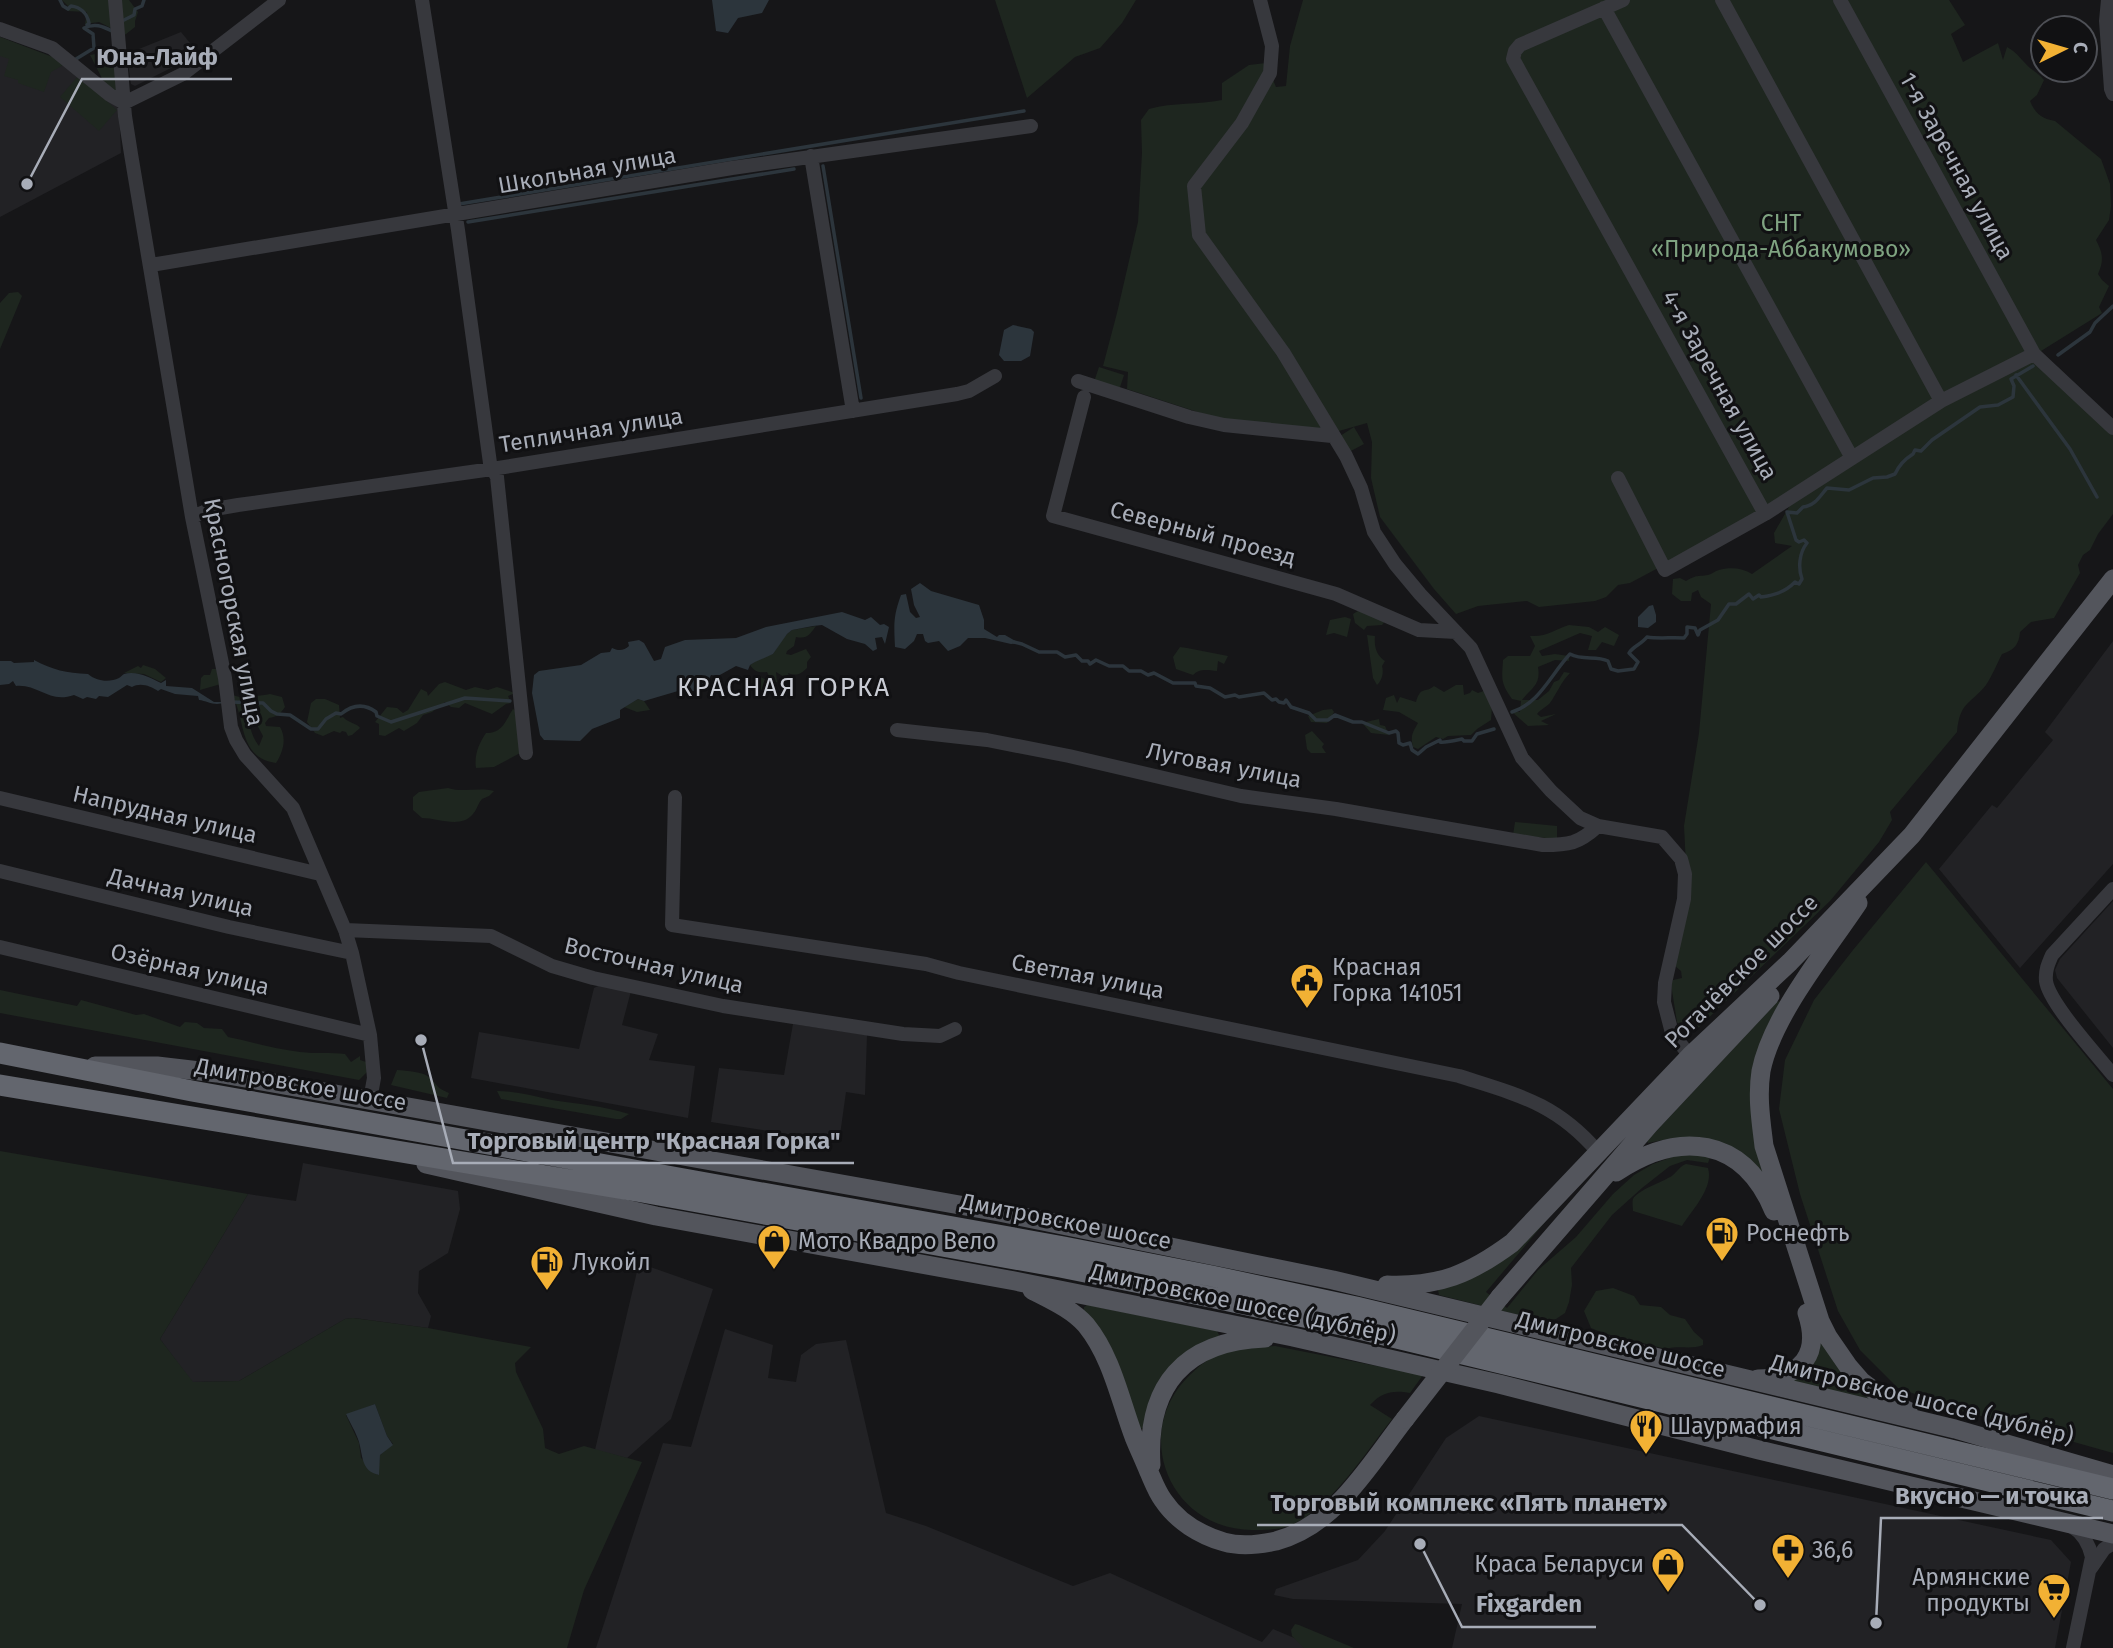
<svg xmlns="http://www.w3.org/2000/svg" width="2113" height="1648" viewBox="0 0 2113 1648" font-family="'Fira Sans',sans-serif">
	<rect width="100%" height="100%" fill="#161618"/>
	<path fill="#222225" d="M181 32 199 54 135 86 131 84 127 57 129 53Z
		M0 37 65 64 119 109 121 153 0 217Z
		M2113 641V864L2020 968 1939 869 1992 805 1997 808 2053 740 2045 732Z
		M2113 901V1048L2057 978 2055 970 2060 959Z
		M602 984 631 991 622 1025 658 1034 649 1060 695 1066 688 1118 471 1078 479 1032 579 1049 594 988Z
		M793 1024 867 1035 865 1095 846 1092 839 1142 711 1122 719 1068 784 1075Z
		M303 1163 458 1191 460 1209 448 1253 419 1271 418 1293 431 1316 428 1328 354 1318 345 1319 239 1381 192 1382 160 1339 248 1194 296 1201Z
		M639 1263 713 1289 671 1419 627 1458 595 1450Z
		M725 1329 773 1345 768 1378 796 1382 801 1355 816 1344 846 1340 886 1513 926 1526 1073 1586 1110 1573 1262 1642 1273 1629 1318 1648H596L663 1443 691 1447Z
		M1479 1416 2051 1540 2071 1562 2055 1648H1452L1462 1604 1293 1599 1274 1595 1276 1589 1358 1560 1385 1531 1446 1438Z"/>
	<path fill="#1e261f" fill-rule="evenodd" d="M62 0H112L115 30 99 22 85 24 87 12 67 11 68 6Z
		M119 0H129L138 12 135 21V27L121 38Z
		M995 0H1136L1122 23 1100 48 1075 57 1027 98Z
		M1303 0H1949L1965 25 1951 34 1963 62 1998 43 2003 60 2007 47C2019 54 2021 60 2030 68 2035 72 2039 74 2044 80L2037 95 2030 101C2035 113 2041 119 2055 121L2101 159 2110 184 2111 206 2109 220 2096 240C2103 253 2104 261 2098 274L2102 280 2109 286 2099 307 2102 313 2041 351 2113 431V514L2098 534 2090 550 2083 555 2078 565 2080 573 2054 618 2031 622 2020 632C2019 645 2014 650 2002 654 1997 664 1992 676 1986 685 1970 705 1960 701 1957 732L1890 812 1892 820 1879 842 1830 901 1697 1029H1681L1677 1022 1671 984 1673 980 1682 978 1681 971 1674 965 1688 904 1684 826 1699 733 1711 604 1701 597 1698 590 1692 593 1691 601H1681L1672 594 1673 579 1680 578 1686 581C1698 574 1697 577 1708 575 1712 574 1715 571 1719 570 1730 567 1743 568 1752 574L1792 546 1775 543 1774 533 1789 507 1660 567 1630 583 1618 585 1606 597 1595 601 1539 607 1527 601 1478 606 1456 614 1434 589 1380 517 1371 478 1372 442 1367 423 1339 431 1222 420 1127 389 1128 372 1103 366 1117 313 1138 222 1142 153 1141 120 1149 109C1174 102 1198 105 1222 100V83L1249 65 1266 63 1276 87 1286 86 1290 46Z
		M0 37 58 59 65 64 51 72 44 92 18 83V80L4 76 9 59 0 56Z
		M96 54 107 58 110 62 118 65 121 97 108 90 90 55Z
		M78 76 117 110 99 131 60 97Z
		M18 292 22 296 0 349V303L9 293Z
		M1099 367 1124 375 1119 390 1094 382Z
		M1354 427 1364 444 1349 452 1340 436Z
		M1358 611 1386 620 1382 625 1367 626 1364 630 1355 623 1353 614Z
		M1345 617 1351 619 1347 637 1334 633 1326 635 1330 620Z
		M1569 625 1589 627 1598 632 1605 627 1619 635 1614 646 1602 642 1596 650H1588L1592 636 1580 633 1539 651 1542 656 1555 654 1569 656V661L1555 660 1538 667C1541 685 1532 687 1522 700H1538L1549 691 1554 682 1559 680 1564 672 1570 673C1561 682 1557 693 1550 703 1546 707 1541 709 1537 714L1541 717 1556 714 1541 721 1549 725 1528 726 1512 712H1520L1521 701 1512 699C1500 682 1502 679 1503 660L1508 656H1530L1535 646 1530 636C1548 637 1553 630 1569 625Z
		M816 626C809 635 808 639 796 637L794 646 787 651 786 654 791 655 806 649 811 657 807 662V668C800 675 796 676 788 673L791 681 776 672 777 682 773 684 771 688 763 691 757 689 756 681 758 676 767 680 769 676 767 672C759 673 755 672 750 665L760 658 773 654 783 637 792 630Z
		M1367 635 1375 636C1374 646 1376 655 1385 661L1382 666C1384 672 1382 681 1377 685L1373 678Z
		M1180 647 1187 648 1228 656 1224 664 1218 661 1217 671C1207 670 1200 668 1193 675L1176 669 1173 657Z
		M143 665 155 669 166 678 161 682 144 674 124 673 138 666 141 668Z
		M212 669H216L221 684 200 690 201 678 204 675H210Z
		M445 682 466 690 475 687 488 690 497 687 515 693 508 696 511 703 506 704 492 714 465 703 459 708 451 707 445 702 432 712 423 715 417 723 404 731 399 728 385 736 379 735V724L375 722 387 707 397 708 403 713 408 710 421 689 427 692 428 696 439 684Z
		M1456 685H1463L1464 695 1470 693 1472 690 1478 693 1484 691 1492 707 1491 720 1477 729 1471 735 1448 736 1443 739 1436 737 1418 749 1413 747C1410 735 1413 732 1418 723L1399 712 1383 710 1386 698 1394 695 1397 703 1400 697 1416 702C1421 685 1425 694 1434 686L1444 692Z
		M270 694 282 697 285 707C280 714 277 717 269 718L265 723 266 726 280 727C287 739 283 752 276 763 238 758 246 719 232 695L247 699C253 695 263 696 270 694ZM241 708H248L263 736 259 746C249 734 251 719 241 708Z
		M316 699H325L339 705 340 718 343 717C348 723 357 723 360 728L352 735 348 736 346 732 342 731 340 733 334 731 323 736 315 733 307 722 311 703Z
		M638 699 644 701 650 710 637 712 624 707Z
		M513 709 518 713 522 752 494 767 476 768C474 755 479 743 486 733 503 733 505 721 513 709Z
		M1332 709 1334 712 1327 723 1311 722 1308 716 1323 710Z
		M1379 719 1380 725 1385 726 1389 735 1371 733 1364 725 1366 722Z
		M1312 731 1324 744 1322 747 1326 753H1311L1307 749 1305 735Z
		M448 788C463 793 479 787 494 791L489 796 482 799C478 803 477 810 473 814 461 829 438 818 422 818L413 810V797L419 792Z
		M1515 822 1557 826V839L1513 835Z
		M1926 862 2113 1089V1453L1963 1411 1898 1388 1860 1350 1838 1311 1800 1194 1779 1109 1785 1060 1814 1000 1853 950Z
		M0 990 77 1006 81 1000 136 1015 144 1014 180 1027 185 1022 197 1023 204 1028 222 1029 228 1037C252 1042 276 1049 300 1052 316 1054 330 1052 345 1054L351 1062 360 1056V1060L366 1062 370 1069 359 1080 0 1013Z
		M1780 1001 1766 1036 1764 1173 1762 1174 1694 1138H1673L1648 1143 1647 1141 1777 1002Z
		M397 1070C407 1071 424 1071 431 1079 440 1088 436 1087 449 1093L447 1098 391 1085Z
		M497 1091C515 1091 533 1096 552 1100 578 1104 603 1106 629 1114L621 1119H616L501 1099Z
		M0 1151 248 1194 160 1339 193 1382 239 1381 345 1319 353 1318 428 1328 531 1347 515 1363 516 1372 543 1429 545 1448 559 1454 584 1446 642 1462 584 1590 567 1648H0ZM375 1404 387 1436 393 1444 380 1455 378 1475 361 1458 359 1443 346 1415Z
		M1683 1153 1710 1157 1708 1163 1687 1160 1670 1166 1642 1188 1612 1215 1571 1268 1572 1285 1569 1302 1565 1313 1556 1319 1543 1321 1439 1295 1438 1290 1546 1221 1486 1292 1507 1308 1538 1270 1576 1237 1613 1194 1634 1175 1653 1164Z
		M1686 1164 1708 1168C1714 1188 1692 1210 1682 1226L1633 1211C1633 1208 1632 1202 1633 1199 1638 1190 1660 1183 1668 1178 1676 1175 1678 1167 1686 1164Z
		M1613 1288 1634 1296 1640 1305 1661 1307 1670 1315 1685 1319 1694 1332 1703 1340V1345C1691 1350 1679 1345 1666 1349L1603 1333 1591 1328 1584 1311 1596 1291Z
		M1087 1305 1217 1331 1220 1337 1194 1350 1145 1427 1140 1429 1084 1311V1307Z
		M1820 1342 1871 1399 1794 1383V1379Z
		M1275 1346 1423 1375 1410 1393C1393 1390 1382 1392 1370 1405L1392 1419C1365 1453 1330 1510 1289 1526 1278 1530 1264 1530 1252 1530 1168 1529 1130 1431 1191 1374 1200 1365 1210 1357 1222 1353 1239 1347 1257 1347 1275 1346Z
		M1295 1624 1299 1625 1354 1648H1304L1292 1636 1291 1630Z"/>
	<path fill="#2c353c" d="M712 0H769L762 13 738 18 728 33 716 31Z
		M1013 325 1031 329 1034 332 1030 356 1021 361H1004L999 355 1004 330Z
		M920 583 931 591 979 605 984 620V629L997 637 999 635H1005L1019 643 1011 644 985 638H968L960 646 948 651 939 641 928 643 925 641 923 634H917L914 641 905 649 895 647C894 625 893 617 901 595L906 594 910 612 916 618 920 617 914 605 911 589Z
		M1653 605 1656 615V622L1648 628 1638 627V617L1649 606Z
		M842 612 865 620 871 617 880 625 884 624 889 627 885 644 882 637 875 638 877 649 873 651 865 644 847 639 822 625 813 626 792 630 787 634 773 654 755 662 750 665 748 670 736 666 718 676 711 675 708 681 698 687 695 691H678L644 701 638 699 620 710V718L592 729 580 741 544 740 540 735 532 693 534 675 539 671 581 665 601 653 610 652 612 648C618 651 624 651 629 646L628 642 639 640 644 643 654 661 661 659 665 647 685 640 736 638 766 627Z
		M34 660C53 670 66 673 88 674 96 681 109 683 119 678 121 677 122 675 124 674 136 670 151 678 161 683L166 680V686L192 688 214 702H225C215 707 208 701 199 700L198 696 175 694 161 689 158 691C151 686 140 682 132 687L127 685 108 697 99 696 96 699 87 697 83 699 74 695C49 704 39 684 16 686L13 681 9 684 0 685V661H11L14 663 34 662Z
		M375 1404 387 1436 393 1445 380 1455 379 1475C361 1471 363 1456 359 1442 356 1432 350 1423 346 1414Z"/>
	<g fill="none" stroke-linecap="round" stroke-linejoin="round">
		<path stroke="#2c353c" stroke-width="3.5" d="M60 0 63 6 68 9 71 6C80 7 87 13 89 23L87 25
			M120 22 134 15 135 9 142 6 144 0
			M76 59 94 48 93 34 84 28C95 23 102 26 112 31
			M823 166 861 398
			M459 204 1024 111
			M468 222 794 169
			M2058 355 2090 332 2095 323 2113 306
			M2016 375 2070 449 2097 497
			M1014 642 1022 644 1039 652H1057L1065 657 1076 655 1082 661H1088L1090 664 1096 660 1109 666H1123L1129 671H1141L1148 675 1154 673 1173 683H1195L1196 686 1210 688 1225 697 1235 695 1239 697 1264 693 1272 700 1276 699 1279 702 1284 703 1286 700 1291 707 1309 713 1316 720H1328L1335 715 1353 722H1362L1389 733 1396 731 1398 733 1399 743 1403 745 1410 743 1412 750 1418 754 1426 747 1440 740V742C1444 743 1457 740 1462 739L1464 741H1472L1477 734 1494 729
			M230 702 263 703 271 711 277 714 290 715 311 729H318L326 719 336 713 341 714C352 705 364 703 376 712L377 716 391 722 465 698 510 701
			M1512 712C1540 703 1551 674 1570 654 1583 661 1596 655 1608 661L1611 669 1618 671 1634 669 1638 662 1629 653C1633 646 1642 644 1647 637 1660 639 1671 637 1684 638L1687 634V627L1695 628 1698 635 1700 630 1718 620 1729 604H1736L1749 594 1753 599 1759 595 1761 597C1775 595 1785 592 1795 582L1799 584 1802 579C1798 568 1799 553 1807 543L1804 540 1799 542 1796 540 1787 512 1797 513 1803 507C1815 506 1820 496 1827 488L1849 490 1873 478 1887 477 1895 474C1899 465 1905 459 1913 454L1915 450 1921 451 1932 440 1980 407 1998 405 2013 397 2014 386 2011 379 2033 366"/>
		<path stroke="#37383d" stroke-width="14" d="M115 0 125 116 131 154 192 517 225 678 231 727 236 740 245 755 293 808 345 930 352 953 370 1035 374 1078 370 1100
			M422 0 458 230 490 463 497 477 526 753
			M1260 0 1272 46 1270 73 1242 123 1194 186 1199 235 1283 352 1346 456 1361 488 1374 532 1395 564 1420 594 1471 648 1522 758 1551 791 1580 818 1598 826 1662 837 1681 859 1685 874 1684 899 1665 983 1664 1002 1672 1033 1690 1056
			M1623 0 1520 45 1515 51 1513 59 1765 514
			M1722 0 1941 401
			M1840 0 2034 354 2113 428
			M2108 0 2106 21 2111 89 2113 94
			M1604 8 1852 458
			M0 29 52 48 110 95 124 103
			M124 103 183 74 279 0
			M811 156 853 411
			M151 265 732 168 1031 126
			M1078 381 1189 417 1224 425 1332 436
			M1084 397 1053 516 1336 594 1419 630 1456 632
			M1618 478 1665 570 1765 514 1941 401 2034 354
			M192 517 209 510 238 505 492 469 957 394 969 391 995 376
			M897 730 987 740 1069 756 1241 796 1336 809 1543 845C1569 845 1578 844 1598 826
			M675 797 672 925 926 964 959 973 1459 1076C1518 1095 1556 1103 1598 1152
			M0 798 320 874
			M0 871 229 927 352 953
			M2113 889 2052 955C2048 964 2045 971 2046 981 2049 1003 2097 1055 2113 1075
			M345 930 491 936 552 966 593 978 723 1006 903 1034 940 1036 955 1029
			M0 947 370 1035
			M2071 1526C2083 1533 2089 1544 2092 1557L2073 1648
			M2091 1568 2104 1549 2113 1543"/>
		<path stroke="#53555c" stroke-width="19" d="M1858 903C1826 951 1772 1016 1761 1071 1757 1097 1761 1121 1764 1146L1820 1321 1828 1337 1848 1366 1861 1381 1889 1402 1908 1411
			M95 1066H157L217 1073 999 1212 1333 1280 1955 1429 2113 1475
			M426 1164 656 1216 1015 1281 1293 1337 1499 1384 1759 1450 2113 1534
			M1616 1172C1679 1130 1743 1136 1774 1211
			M1387 1285C1439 1287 1470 1274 1512 1243L1690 1056 1790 962 1912 835 2113 579
			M1032 1290C1051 1300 1072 1309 1086 1325 1112 1357 1120 1400 1134 1437 1139 1449 1144 1460 1149 1472 1153 1481 1157 1492 1163 1500 1177 1521 1200 1535 1224 1542 1241 1547 1258 1545 1276 1541 1336 1525 1369 1465 1405 1419
			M1500 1297 1649 1125 1770 996
			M1758 1379C1802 1377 1821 1355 1807 1313
			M1151 1465C1146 1386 1184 1341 1265 1338"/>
		<path stroke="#63666e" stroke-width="21" d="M0 1053 192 1091 1064 1247 1212 1276 1356 1307 2113 1489
			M0 1085 642 1192 1060 1267 1210 1297 1351 1327 2113 1511"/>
		<path stroke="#53555c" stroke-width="19" d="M1405 1419 1500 1297"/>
	</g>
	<defs>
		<symbol id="civic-pin" viewBox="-11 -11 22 30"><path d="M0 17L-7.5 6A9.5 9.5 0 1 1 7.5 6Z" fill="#f2b134" stroke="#111113"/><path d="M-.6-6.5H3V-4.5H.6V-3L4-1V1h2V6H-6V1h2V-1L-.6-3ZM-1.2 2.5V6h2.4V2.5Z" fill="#111"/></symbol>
		<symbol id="fuel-pin" viewBox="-11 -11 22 30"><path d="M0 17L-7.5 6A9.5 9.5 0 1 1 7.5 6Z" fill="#f2b134" stroke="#111113"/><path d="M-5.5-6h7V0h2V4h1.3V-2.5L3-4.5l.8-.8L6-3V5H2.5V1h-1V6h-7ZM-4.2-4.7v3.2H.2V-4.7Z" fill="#111"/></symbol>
		<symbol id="shop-pin" viewBox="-11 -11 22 30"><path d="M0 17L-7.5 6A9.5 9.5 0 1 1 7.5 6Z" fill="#f2b134" stroke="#111113"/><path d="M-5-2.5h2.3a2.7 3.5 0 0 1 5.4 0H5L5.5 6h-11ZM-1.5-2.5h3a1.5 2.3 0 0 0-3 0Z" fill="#111"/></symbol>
		<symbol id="restaurant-pin" viewBox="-11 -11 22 30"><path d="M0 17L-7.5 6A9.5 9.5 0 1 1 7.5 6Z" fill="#f2b134" stroke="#111113"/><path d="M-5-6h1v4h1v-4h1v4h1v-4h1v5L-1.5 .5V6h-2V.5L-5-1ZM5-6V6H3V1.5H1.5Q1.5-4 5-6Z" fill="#111"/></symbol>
		<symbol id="pharmacy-pin" viewBox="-11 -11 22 30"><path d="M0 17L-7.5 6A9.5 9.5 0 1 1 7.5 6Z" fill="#f2b134" stroke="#111113"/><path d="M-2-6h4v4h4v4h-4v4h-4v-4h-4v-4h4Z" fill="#111"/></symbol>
		<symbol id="supermarket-pin" viewBox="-11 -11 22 30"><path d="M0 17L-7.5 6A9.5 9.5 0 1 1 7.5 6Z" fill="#f2b134" stroke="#111113"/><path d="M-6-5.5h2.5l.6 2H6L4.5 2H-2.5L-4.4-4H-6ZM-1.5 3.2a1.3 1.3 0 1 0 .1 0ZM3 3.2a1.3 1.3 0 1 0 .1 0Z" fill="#111"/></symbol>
	</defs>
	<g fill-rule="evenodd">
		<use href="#civic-pin" x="1288" y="961" width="38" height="52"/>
		<use href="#fuel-pin" x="1703" y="1214" width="38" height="52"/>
		<use href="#shop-pin" x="755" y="1222" width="38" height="52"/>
		<use href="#fuel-pin" x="528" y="1243" width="38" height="52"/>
		<use href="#restaurant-pin" x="1627" y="1407" width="38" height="52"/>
		<use href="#pharmacy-pin" x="1769" y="1531" width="38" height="52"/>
		<use href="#shop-pin" x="1649" y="1545" width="38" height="52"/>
		<use href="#supermarket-pin" x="2035" y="1571" width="38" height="52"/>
	</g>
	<g text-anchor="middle" stroke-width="6" stroke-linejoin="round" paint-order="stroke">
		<g font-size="23" fill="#a8adb8" stroke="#111113">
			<text transform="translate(1957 166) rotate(61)" y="8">1-я Заречная улица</text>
			<text transform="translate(587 170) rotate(-10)" y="8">Школьная улица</text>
			<text transform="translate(1720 385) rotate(61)" y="8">4-я Заречная улица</text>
			<text transform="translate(591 430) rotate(-9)" y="8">Тепличная улица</text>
			<text transform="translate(1203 533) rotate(15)" y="8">Северный проезд</text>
			<text transform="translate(234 612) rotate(79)" y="8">Красногорская улица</text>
			<text transform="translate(1224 765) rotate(11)" y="8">Луговая улица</text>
			<text transform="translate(165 814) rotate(13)" y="8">Напрудная улица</text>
			<text transform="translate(181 892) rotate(13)" y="8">Дачная улица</text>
			<text transform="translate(654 965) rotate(13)" y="8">Восточная улица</text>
			<text transform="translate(190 969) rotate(13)" y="8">Озёрная улица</text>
			<text transform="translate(1741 971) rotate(-45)" y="8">Рогачёвское шоссе</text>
			<text transform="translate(1088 976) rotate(11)" y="8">Светлая улица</text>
			<text transform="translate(301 1084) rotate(10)" y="8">Дмитровское шоссе</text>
			<text transform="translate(1066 1221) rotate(11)" y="8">Дмитровское шоссе</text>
			<text transform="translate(1243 1303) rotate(12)" y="8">Дмитровское шоссе (дублёр)</text>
			<text transform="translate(1621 1344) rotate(14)" y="8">Дмитровское шоссе</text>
			<text transform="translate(1922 1399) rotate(14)" y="8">Дмитровское шоссе (дублёр)</text>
		</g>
		<g font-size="23" fill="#7fa381" stroke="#111113">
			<text x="1781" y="231">СНТ<tspan x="1781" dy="26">«Природа-Аббакумово»</tspan></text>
		</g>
		<g font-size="23" fill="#a8adb8" stroke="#111113" text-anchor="start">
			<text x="1332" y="975">Красная<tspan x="1332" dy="26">Горка 141051</tspan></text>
			<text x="1746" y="1241">Роснефть</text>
			<text x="798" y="1249">Мото Квадро Вело</text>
			<text x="572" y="1270">Лукойл</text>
			<text x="1670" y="1434">Шаурмафия</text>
			<text x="1812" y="1558">36,6</text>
			<text x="1644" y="1572" text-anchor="end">Краса Беларуси</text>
			<text x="2030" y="1585" text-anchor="end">Армянские<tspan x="2030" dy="26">продукты</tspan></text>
		</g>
		<g font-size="26" letter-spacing="2" fill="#c9ccd4" stroke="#111113">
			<text x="784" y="696">КРАСНАЯ ГОРКА</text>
		</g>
	</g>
	<path fill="none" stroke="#a8adb8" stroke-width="2.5" d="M27 184L82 79H232M421 1040L453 1163H854M1876 1623L1881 1518H2103M1760 1605L1682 1525H1257M1420 1544L1462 1627H1596"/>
	<g fill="#a8adb8" stroke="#111113" stroke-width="2.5">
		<circle cx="27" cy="184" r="7"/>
		<circle cx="421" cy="1040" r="7"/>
		<circle cx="1876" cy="1623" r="7"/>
		<circle cx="1760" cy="1605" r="7"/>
		<circle cx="1420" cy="1544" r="7"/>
	</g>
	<g font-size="24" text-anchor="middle" font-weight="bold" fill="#a8adb8" stroke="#111113" stroke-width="6" stroke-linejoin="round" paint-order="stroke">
		<text x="157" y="65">Юна-Лайф</text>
		<text x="654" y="1149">Торговый центр "Красная Горка"</text>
		<text x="1992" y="1504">Вкусно — и точка</text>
		<text x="1469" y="1511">Торговый комплекс «Пять планет»</text>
		<text x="1529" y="1612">Fixgarden</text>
	</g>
	<g transform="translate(2064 49) rotate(85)"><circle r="33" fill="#111113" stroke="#4d4f55" stroke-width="2"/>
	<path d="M0-5L12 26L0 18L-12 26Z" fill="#f2b134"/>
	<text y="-10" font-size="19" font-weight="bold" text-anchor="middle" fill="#a8adb8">С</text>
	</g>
</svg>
